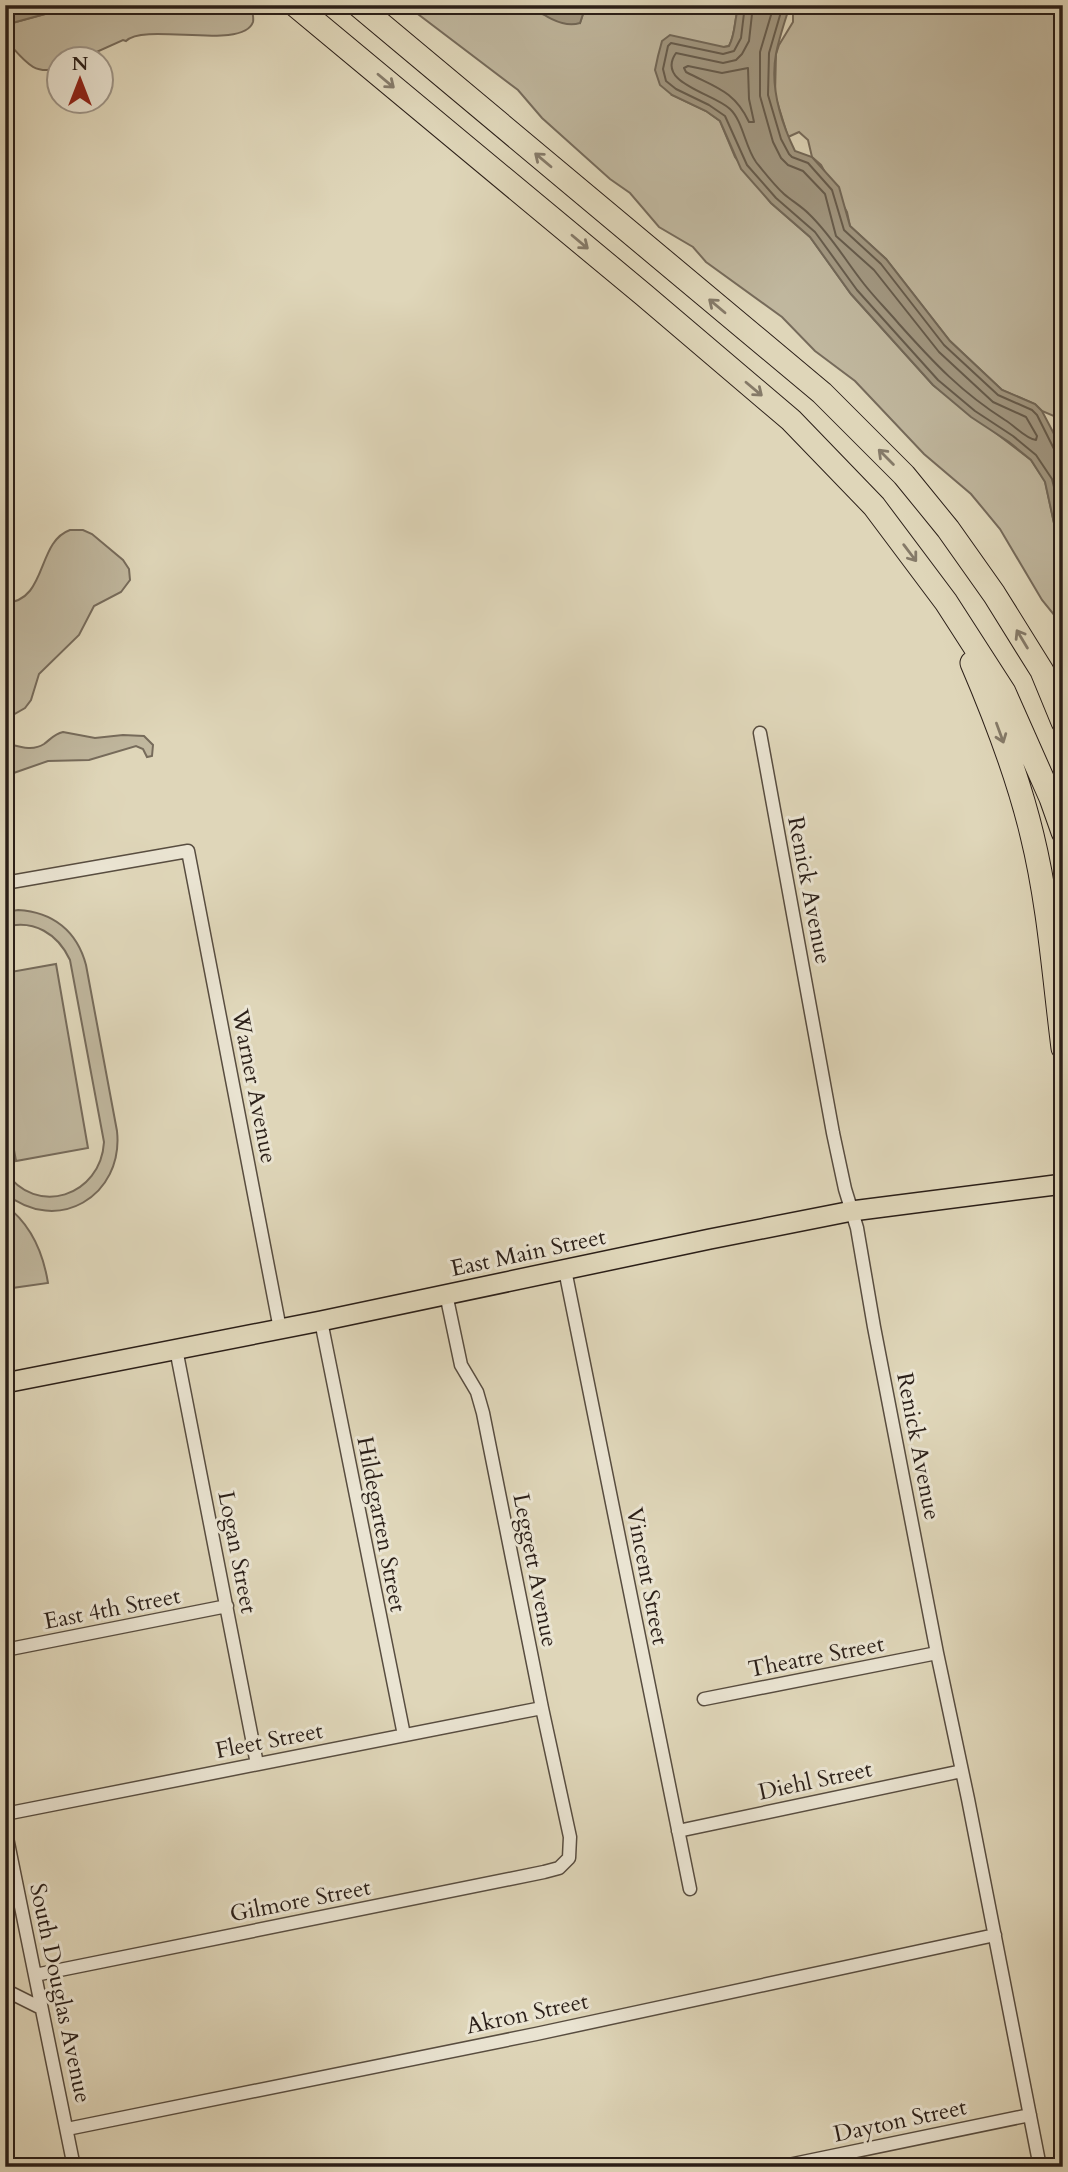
<svg xmlns="http://www.w3.org/2000/svg" width="1068" height="2172" viewBox="0 0 1068 2172" font-family="Cardo,serif">
	<rect width="100%" height="100%" fill="#dfd6b9"/>
	<filter id="stains"><feTurbulence type="fractalNoise" baseFrequency=".00286" numOctaves="4"/><feColorMatrix values="0 0 0 0 .2 0 0 0 0 .09 0 0 0 0 .02 0 0 0 .5 -.17"/></filter>
	<radialGradient id="worn" r=".72"><stop offset=".6" stop-color="#630" stop-opacity="0"/><stop offset="1" stop-color="#630" stop-opacity=".3"/></radialGradient>
	<path fill="#c0b79e" stroke="#766b5b" stroke-width="2" d="M78 5H251C252 10 254 17 253 22 243 51 145 22 126 41L123 40 81 59 60 60 59 68C36 75 27 64 12 47H5V25Z
		M406 5H531L542 14 580 23 586 5H739C734 19 736 33 729 46L724 47 672 95 706 111 720 121 735 157 771 203 810 237 851 294 933 385 1031 460 1045 481 1054 523 1063 536V626L1042 600 1000 529 971 494 924 454 855 381 815 351 782 317 706 262 693 247 659 227 630 193 610 179 542 118 518 90Z
		M793 5H1063V420L1042 411 1035 404 1002 390 950 341 886 259 850 226 847 212 821 165 812 157 808 140 799 132 788 137 775 95 776 54 779 45 793 22Z
		M70 530H83L92 534 123 560 129 569 130 580 121 592 94 606 79 635 39 674 31 700 25 708 11 716 5 711V603C48 601 36 542 70 530Z
		M63 732 95 738 123 735 144 736 153 745 152 756 147 757 143 749 136 746 89 760 48 761 5 776V743C18 746 32 752 44 744 51 739 54 734 63 732Z
		M18 910C53 912 77 931 86 965L117 1131C124 1196 57 1236 5 1193V1171C36 1218 101 1196 104 1142L70 960C58 934 34 919 5 927V912Z
		M56 964 88 1148 16 1161 5 1101V973Z
		M5 1205C31 1224 43 1252 48 1283L5 1289Z"/>
	<path fill="#a29882" stroke="#726858" stroke-width="2" d="M5 5H78L5 25Z
		M531 5H586L580 23C563 28 544 16 531 5Z
		M739 5H790C785 21 779 38 776 54 770 86 781 122 795 151L812 157 839 187 850 226 886 259 950 341 1002 390 1035 404 1042 411 1063 451V536L1054 523 1045 482 1031 460 1009 442 971 417 933 385 851 294 810 237 771 203 741 169 720 121 706 111 672 95 660 85 655 70 658 56 662 41 670 35 724 47 729 46C736 33 734 19 739 5Z"/>
	<g fill="none" stroke-linecap="round" stroke-linejoin="round">
		<path stroke="#665c4d" stroke-width="2" d="M745 5 741 38 734 51 723 54 671 43 668 46 663 69 666 81 676 89 709 105 725 116 747 165 776 198 815 232 857 290 938 380 975 411 1013 436 1036 455 1052 479 1063 523
			M753 5 749 41 742 54 736 60 723 63 676 53C655 83 713 93 730 109 743 121 745 147 756 162 764 172 774 185 784 194 792 201 801 206 809 214 831 235 845 260 864 284 875 298 888 311 899 324 934 363 961 392 1005 420 1015 426 1026 439 1036 440L1037 436 1026 417 993 402 939 352 874 270 836 236 825 194 803 171 788 165 781 158 773 142 760 96V52L774 5
			M783 5 769 53 768 95 781 139 789 154 792 157 808 163 832 190 844 230 881 264 944 345 998 395 1032 410 1037 415 1054 449 1063 453
			M688 66 722 73 748 68 749 99 754 122H749C734 90 714 87 686 72L684 68Z"/>
		<defs>
			<path id="minor" d="M760 733 833 1133 845 1189 857 1228 874 1327 937 1653 968 1799 1040 2167
				M5 883 188 851 280 1329
				M565 1270 690 1889
				M321 1321 404 1735
				M176 1349 257 1764
				M5 1650 227 1606
				M704 1699 937 1653
				M5 1814 542 1708
				M5 1828 74 2167
				M678 1831 962 1771
				M35 1975 544 1872 559 1868 569 1858 570 1837 542 1708 483 1413 477 1392 461 1365 446 1294
				M5 1990 41 2008
				M67 2129 536 2034 995 1935
				M779 2167 1030 2115"/>
			<path id="primary" d="M5 1383 321 1321 710 1239 852 1211 1063 1184"/>
			<path id="motorway" d="M295 5 644 295 791 420 874 506 946 602 1004 692 1051 798 1063 832
				M358 5 822 393 904 475 948 529 994 594 1042 671 1063 722
				M972 663C996 719 1018 776 1032 835 1049 904 1054 977 1063 1048"/>
		</defs>
		<use href="#minor" stroke="#584d40" stroke-width="15"/>
		<use href="#primary" stroke="#2b1f18" stroke-width="22"/>
		<use href="#motorway" stroke="#2b1f18" stroke-width="25"/>
		<use href="#minor" stroke="#eae4d2" stroke-width="12"/>
		<use href="#primary" stroke="#dfd6b9" stroke-width="19"/>
		<use href="#motorway" stroke="#dfd6b9" stroke-width="23"/>
	</g>
	<defs><path id="oneway-shaft" d="M-6 0H5M1.5-3L5.5 0L1.5 3" fill="none" stroke-width="1.6" stroke-linecap="round" stroke-linejoin="round" transform="scale(1.75)"/></defs>
	<g stroke="#857a68">
		<use href="#oneway-shaft" transform="translate(386 81) rotate(40)"/>
		<use href="#oneway-shaft" transform="translate(543 160) rotate(-140)"/>
		<use href="#oneway-shaft" transform="translate(580 242) rotate(40)"/>
		<use href="#oneway-shaft" transform="translate(717 306) rotate(-140)"/>
		<use href="#oneway-shaft" transform="translate(754 389) rotate(40)"/>
		<use href="#oneway-shaft" transform="translate(886 457) rotate(-135)"/>
		<use href="#oneway-shaft" transform="translate(910 553) rotate(53)"/>
		<use href="#oneway-shaft" transform="translate(1022 639) rotate(-121)"/>
		<use href="#oneway-shaft" transform="translate(1000 733) rotate(70)"/>
	</g>
	<g text-anchor="middle" stroke-width="6" stroke-linejoin="round" paint-order="stroke">
		<g font-size="23" fill="#2b1f18" stroke="#eae4d2">
			<text transform="translate(810 890) rotate(79)" y="8">Renick Avenue</text>
			<text transform="translate(255 1086) rotate(79)" y="8">Warner Avenue</text>
			<text transform="translate(528 1252) rotate(-12)" y="8">East Main Street</text>
			<text transform="translate(919 1446) rotate(79)" y="8">Renick Avenue</text>
			<text transform="translate(382 1524) rotate(79)" y="8">Hildegarten Street</text>
			<text transform="translate(238 1552) rotate(79)" y="8">Logan Street</text>
			<text transform="translate(536 1570) rotate(79)" y="8">Leggett Avenue</text>
			<text transform="translate(648 1576) rotate(79)" y="8">Vincent Street</text>
			<text transform="translate(112 1608) rotate(-11)" y="8">East 4th Street</text>
			<text transform="translate(816 1656) rotate(-11)" y="8">Theatre Street</text>
			<text transform="translate(269 1740) rotate(-11)" y="8">Fleet Street</text>
			<text transform="translate(815 1780) rotate(-12)" y="8">Diehl Street</text>
			<text transform="translate(300 1900) rotate(-11)" y="8">Gilmore Street</text>
			<text transform="translate(61 1993) rotate(78)" y="8">South Douglas Avenue</text>
			<text transform="translate(527 2013) rotate(-12)" y="8">Akron Street</text>
			<text transform="translate(900 2120) rotate(-12)" y="8">Dayton Street</text>
		</g>
	</g>
	<rect width="1068" height="2172" fill="none" stroke="#dfd6b9" stroke-width="28"/>
	<rect x="7" y="7" width="1054" height="2158" fill="none" stroke="#2b1f18" stroke-width="3.5"/>
	<rect x="14" y="14" width="1040" height="2144" fill="none" stroke="#2b1f18" stroke-width="2"/>
	<g transform="translate(80 80)"><circle r="33" fill="#eae4d2" stroke="#9e9588" stroke-width="2"/>
	<path d="M0-5L12 26L0 18L-12 26Z" fill="#8f2418"/>
	<text y="-10" font-size="19" font-weight="bold" text-anchor="middle" fill="#2b1f18">N</text>
	</g>
	<rect width="100%" height="100%" filter="url(#stains)"/>
	<rect width="100%" height="100%" fill="url(#worn)"/>
</svg>
